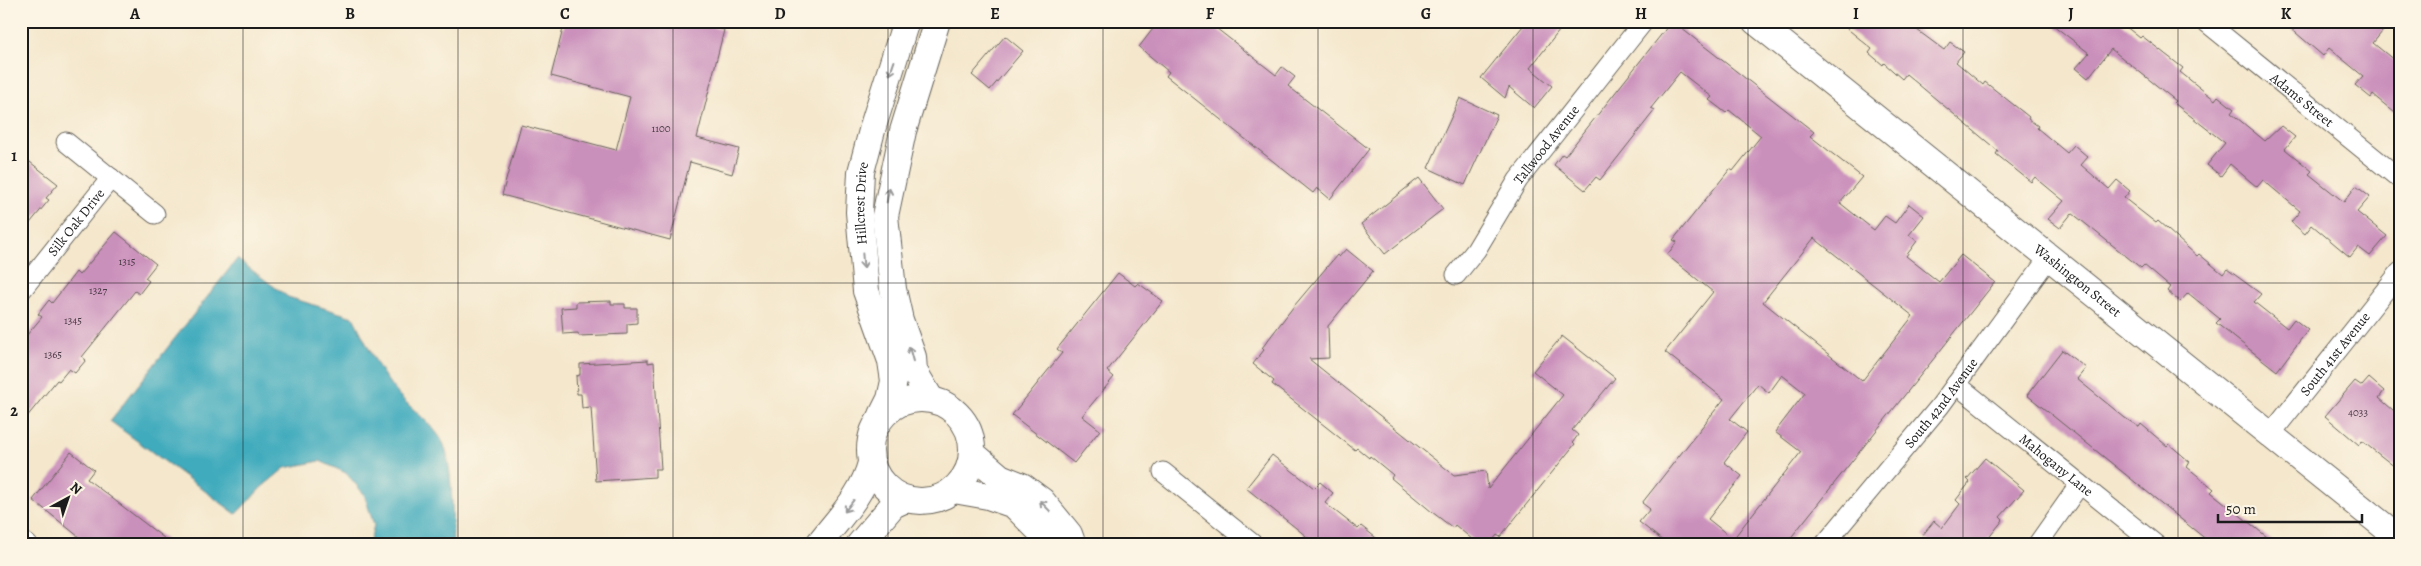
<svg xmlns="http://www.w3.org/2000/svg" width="2421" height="566" viewBox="0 0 2421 566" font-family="Alegreya,serif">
	<rect width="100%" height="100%" fill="#fcf5e5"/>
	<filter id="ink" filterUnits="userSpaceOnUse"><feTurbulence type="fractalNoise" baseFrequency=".02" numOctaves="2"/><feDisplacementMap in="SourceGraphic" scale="10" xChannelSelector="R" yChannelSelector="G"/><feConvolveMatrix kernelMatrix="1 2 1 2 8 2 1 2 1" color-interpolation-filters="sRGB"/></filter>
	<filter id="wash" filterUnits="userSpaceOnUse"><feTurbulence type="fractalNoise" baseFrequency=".0096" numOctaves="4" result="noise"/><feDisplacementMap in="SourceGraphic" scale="20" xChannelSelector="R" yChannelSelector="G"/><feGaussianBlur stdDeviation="1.12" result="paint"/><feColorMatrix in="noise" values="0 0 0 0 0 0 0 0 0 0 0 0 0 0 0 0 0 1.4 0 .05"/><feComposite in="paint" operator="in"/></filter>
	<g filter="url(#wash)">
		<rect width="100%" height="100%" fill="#f4e7cc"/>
		<path fill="#3fabbd" stroke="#2e646c" d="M237 259 288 297 353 317C367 344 378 371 398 394 411 409 437 427 444 445 453 469 452 518 453 545H369L374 525 364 494 346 473 320 461 285 468 262 487 236 514 110 421Z"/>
		<g id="blocks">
			<path fill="#ca90bc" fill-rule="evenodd" d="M565 21H690L724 30 697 138 739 149 732 174 690 162 670 240 502 195 521 125 616 150 630 97 551 76Z
				M1159 21H1207L1276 75 1282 67 1295 77 1288 86 1369 149 1330 199 1317 188 1313 193 1166 76 1169 72 1139 47Z
				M1527 21H1567L1530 68 1552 86 1534 108 1509 87 1505 98 1481 78Z
				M1672 21 1814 132 1810 136 1862 177 1840 203 1874 230 1885 216 1895 223 1909 204 1924 216 1909 235 1917 241 1906 256 1939 282 1961 255 1995 282 1785 545H1668L1639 522 1650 509 1642 503 1724 399 1665 352 1713 292 1667 255 1677 242 1673 240 1730 169 1733 171 1761 136 1729 110 1726 113 1709 100 1712 97 1680 72 1651 108 1655 110 1600 180 1596 177 1585 190 1554 165 1562 154 1565 156ZM1814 238 1913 316 1862 381 1763 302ZM1782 375 1805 393 1775 432 1801 452 1733 539 1708 519 1742 476 1724 462 1747 432 1730 419 1758 384 1769 393Z
				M1838 21H1905L1944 50 1950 42 1964 52 1956 62 1983 85 1985 82 2029 117 2028 119 2038 126 2037 128 2067 153 2074 145 2088 157 2081 165 2109 189 2117 180 2130 191 2124 198 2156 223 2158 221 2197 256 2199 254 2223 274 2227 269 2261 294 2254 302 2287 328 2294 319 2308 330 2277 371 2216 323 2220 319 2188 293 2180 302 2167 291 2170 287 2144 265 2141 268 2072 213 2060 228 2048 219 2064 201 2035 177 2031 182 1996 154 1998 151 1906 74 1902 79 1884 63 1883 65 1869 53 1872 49Z
				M2048 21H2119L2140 38 2142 36 2183 68 2180 72 2215 100 2218 96 2234 109 2231 113 2265 141 2281 126 2295 137 2285 149 2312 171 2309 174 2344 202 2356 186 2370 197 2357 212 2387 236 2370 256 2358 247 2350 257 2312 225 2305 234 2291 222 2300 211 2263 180 2257 187 2230 164 2221 176 2207 165 2225 143 2174 103 2176 101 2111 49 2088 78 2076 68 2089 53Z
				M2282 21H2391L2373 43 2400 65V117L2373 95 2371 98 2355 85 2363 76 2329 48 2323 56Z
				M1005 36 1023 51 990 90 972 75Z
				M1460 98 1497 115 1465 185 1428 168Z
				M21 155 58 184 46 198 49 200 21 234Z
				M1419 178 1443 209 1385 254 1361 224Z
				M116 232 156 264 145 278 149 281 139 294 135 291 82 357 86 360 75 373 69 369 59 381 57 380 21 424V342L42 317 38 314 49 300 52 303 76 272 79 275Z
				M1346 249 1373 271 1328 326 1329 358 1309 359 1454 475 1486 471 1488 489 1563 395 1533 371 1562 336 1615 378 1572 430 1578 435 1573 442 1575 444 1500 537 1497 535 1489 545H1479L1455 525 1453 528 1432 512 1391 478 1393 475 1370 456 1369 458 1357 448 1355 450 1335 434 1272 384 1274 381 1253 364 1264 350 1262 348 1294 306 1337 255 1339 257Z
				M1118 273 1135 286 1138 283 1163 301 1107 371 1114 377 1082 416 1100 430 1074 463 1012 415 1062 353 1057 349Z
				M611 301V304H625V308H637V323L627 324V334L579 336 578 333 563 334 561 308 576 307V302Z
				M2062 350 2086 368 2077 379 2125 418 2139 427 2141 424 2167 446 2169 444 2190 462 2187 467 2214 489 2211 492 2277 545H2213L2027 395Z
				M648 360V363L654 362 661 469H655V477L596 481 591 407 582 408 581 394H577L576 376 580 375V364Z
				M2369 378 2384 391 2379 398 2400 416V471L2362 441 2359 445 2325 416 2355 381 2362 386Z
				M71 452 94 470 87 479 173 545H89L33 500Z
				M1272 455 1314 488 1320 482 1333 493 1325 503 1358 529 1361 526 1385 545H1317L1301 532 1246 488Z
				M1985 458 2024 490 2000 517 2003 520 1983 545H1929L1930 543 1922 536 1934 521 1942 528 1960 504 1956 500 1970 482 1967 479Z"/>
		</g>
	</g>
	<g filter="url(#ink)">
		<use href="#blocks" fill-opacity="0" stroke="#68635a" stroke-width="1"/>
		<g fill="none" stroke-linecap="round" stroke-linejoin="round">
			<defs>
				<g id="street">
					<path id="s1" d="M2205 21 2400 179"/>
					<path d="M66 142 155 214"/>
					<path id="s2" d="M1456 275 1476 250 1518 180 1644 21"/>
					<path id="s3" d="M21 291 111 178"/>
					<path id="s4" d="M1956 384 2156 545"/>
					<path id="s5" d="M2270 435 2400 272"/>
					<path d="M1163 472 1254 545"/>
					<path d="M21 540 28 545"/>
					<path id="s6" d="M1824 545 1940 406 2050 256"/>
					<path d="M2037 545 2080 484"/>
				</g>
				<g id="secondary">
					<path id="s7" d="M1755 21 2400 539"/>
					<path d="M930 398 914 371 913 357 900 320 893 289 885 216 903 131 937 21"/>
					<circle cx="921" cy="450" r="51"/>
					<path id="s8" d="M882 415 890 399 894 381 891 361 866 291 859 212 861 172 874 123 906 21"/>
					<path d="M973 454 1000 477 1022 486 1042 501 1069 534 1073 545"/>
					<path d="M954 490 988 496 1014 505 1054 545"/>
					<path d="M818 545C838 519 863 495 871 463"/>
					<path d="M859 545 893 505 906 499"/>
				</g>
			</defs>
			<use href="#street" stroke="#68635a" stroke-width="21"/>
			<use href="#secondary" stroke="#68635a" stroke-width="28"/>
			<use href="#street" stroke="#fff" stroke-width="19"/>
			<use href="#secondary" stroke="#fff" stroke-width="26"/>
		</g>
		<defs><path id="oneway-shaft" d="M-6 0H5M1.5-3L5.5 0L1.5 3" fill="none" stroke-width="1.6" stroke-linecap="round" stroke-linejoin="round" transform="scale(1.25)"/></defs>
		<g stroke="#999">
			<use href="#oneway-shaft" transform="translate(892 68) rotate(109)"/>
			<use href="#oneway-shaft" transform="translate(888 195) rotate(-80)"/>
			<use href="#oneway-shaft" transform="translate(863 261) rotate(85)"/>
			<use href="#oneway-shaft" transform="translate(911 354) rotate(-105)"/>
			<use href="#oneway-shaft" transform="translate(849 506) rotate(128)"/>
			<use href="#oneway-shaft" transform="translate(1045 506) rotate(-134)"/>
		</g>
	</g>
	<path fill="none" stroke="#1c1c1c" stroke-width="1" stroke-opacity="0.55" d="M243 21V545M458 21V545M673 21V545M888 21V545M1103 21V545M1318 21V545M1533 21V545M1748 21V545M1963 21V545M2178 21V545M21 283H2400"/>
	<g text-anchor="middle" stroke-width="4" stroke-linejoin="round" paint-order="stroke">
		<g font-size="11" fill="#483944">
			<text x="661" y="132">1100</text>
			<text x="127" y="265">1315</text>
			<text x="98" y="294">1327</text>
			<text x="73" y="324">1345</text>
			<text x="53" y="358">1365</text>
			<text x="2358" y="416">4033</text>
		</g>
		<g font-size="14" fill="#1c1c1c" stroke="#fcf5e5">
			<text dy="5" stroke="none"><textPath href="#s1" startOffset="125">Adams Street</textPath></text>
			<text dy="5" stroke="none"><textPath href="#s2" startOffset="159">Tallwood Avenue</textPath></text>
			<text dy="5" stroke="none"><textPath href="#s8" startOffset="219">Hillcrest Drive</textPath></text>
			<text dy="5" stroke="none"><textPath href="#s3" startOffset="88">Silk Oak Drive</textPath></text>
			<text dy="5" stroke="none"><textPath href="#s7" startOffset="414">Washington Street</textPath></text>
			<text dy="5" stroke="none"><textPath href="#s5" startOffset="104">South 41st Avenue</textPath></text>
			<text dy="5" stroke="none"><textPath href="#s6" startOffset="184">South 42nd Avenue</textPath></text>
			<text dy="5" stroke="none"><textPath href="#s4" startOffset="129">Mahogany Lane</textPath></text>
		</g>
	</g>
	<rect width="2421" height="566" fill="none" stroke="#fcf5e5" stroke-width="55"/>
	<g transform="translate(68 498) rotate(40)" stroke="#fcf5e5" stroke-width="4" paint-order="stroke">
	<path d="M0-4L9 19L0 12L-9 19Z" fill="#1c1c1c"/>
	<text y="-8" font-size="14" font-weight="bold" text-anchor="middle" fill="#1c1c1c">N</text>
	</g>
	<path d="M2218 514v8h144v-8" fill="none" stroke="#1c1c1c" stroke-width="2.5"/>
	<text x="2226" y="514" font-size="15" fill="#1c1c1c" stroke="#fcf5e5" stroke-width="4" paint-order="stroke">50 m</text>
	<rect x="28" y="28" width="2366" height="510" fill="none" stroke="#1c1c1c" stroke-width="2"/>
	<g font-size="16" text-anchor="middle" font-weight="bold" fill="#1c1c1c">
		<text x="135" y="19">A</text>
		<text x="350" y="19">B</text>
		<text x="565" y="19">C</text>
		<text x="780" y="19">D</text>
		<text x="995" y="19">E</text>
		<text x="1210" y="19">F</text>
		<text x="1426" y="19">G</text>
		<text x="1641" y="19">H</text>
		<text x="1856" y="19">I</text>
		<text x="2071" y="19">J</text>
		<text x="2286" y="19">K</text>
		<text x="14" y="161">1</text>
		<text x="14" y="416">2</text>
	</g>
</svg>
